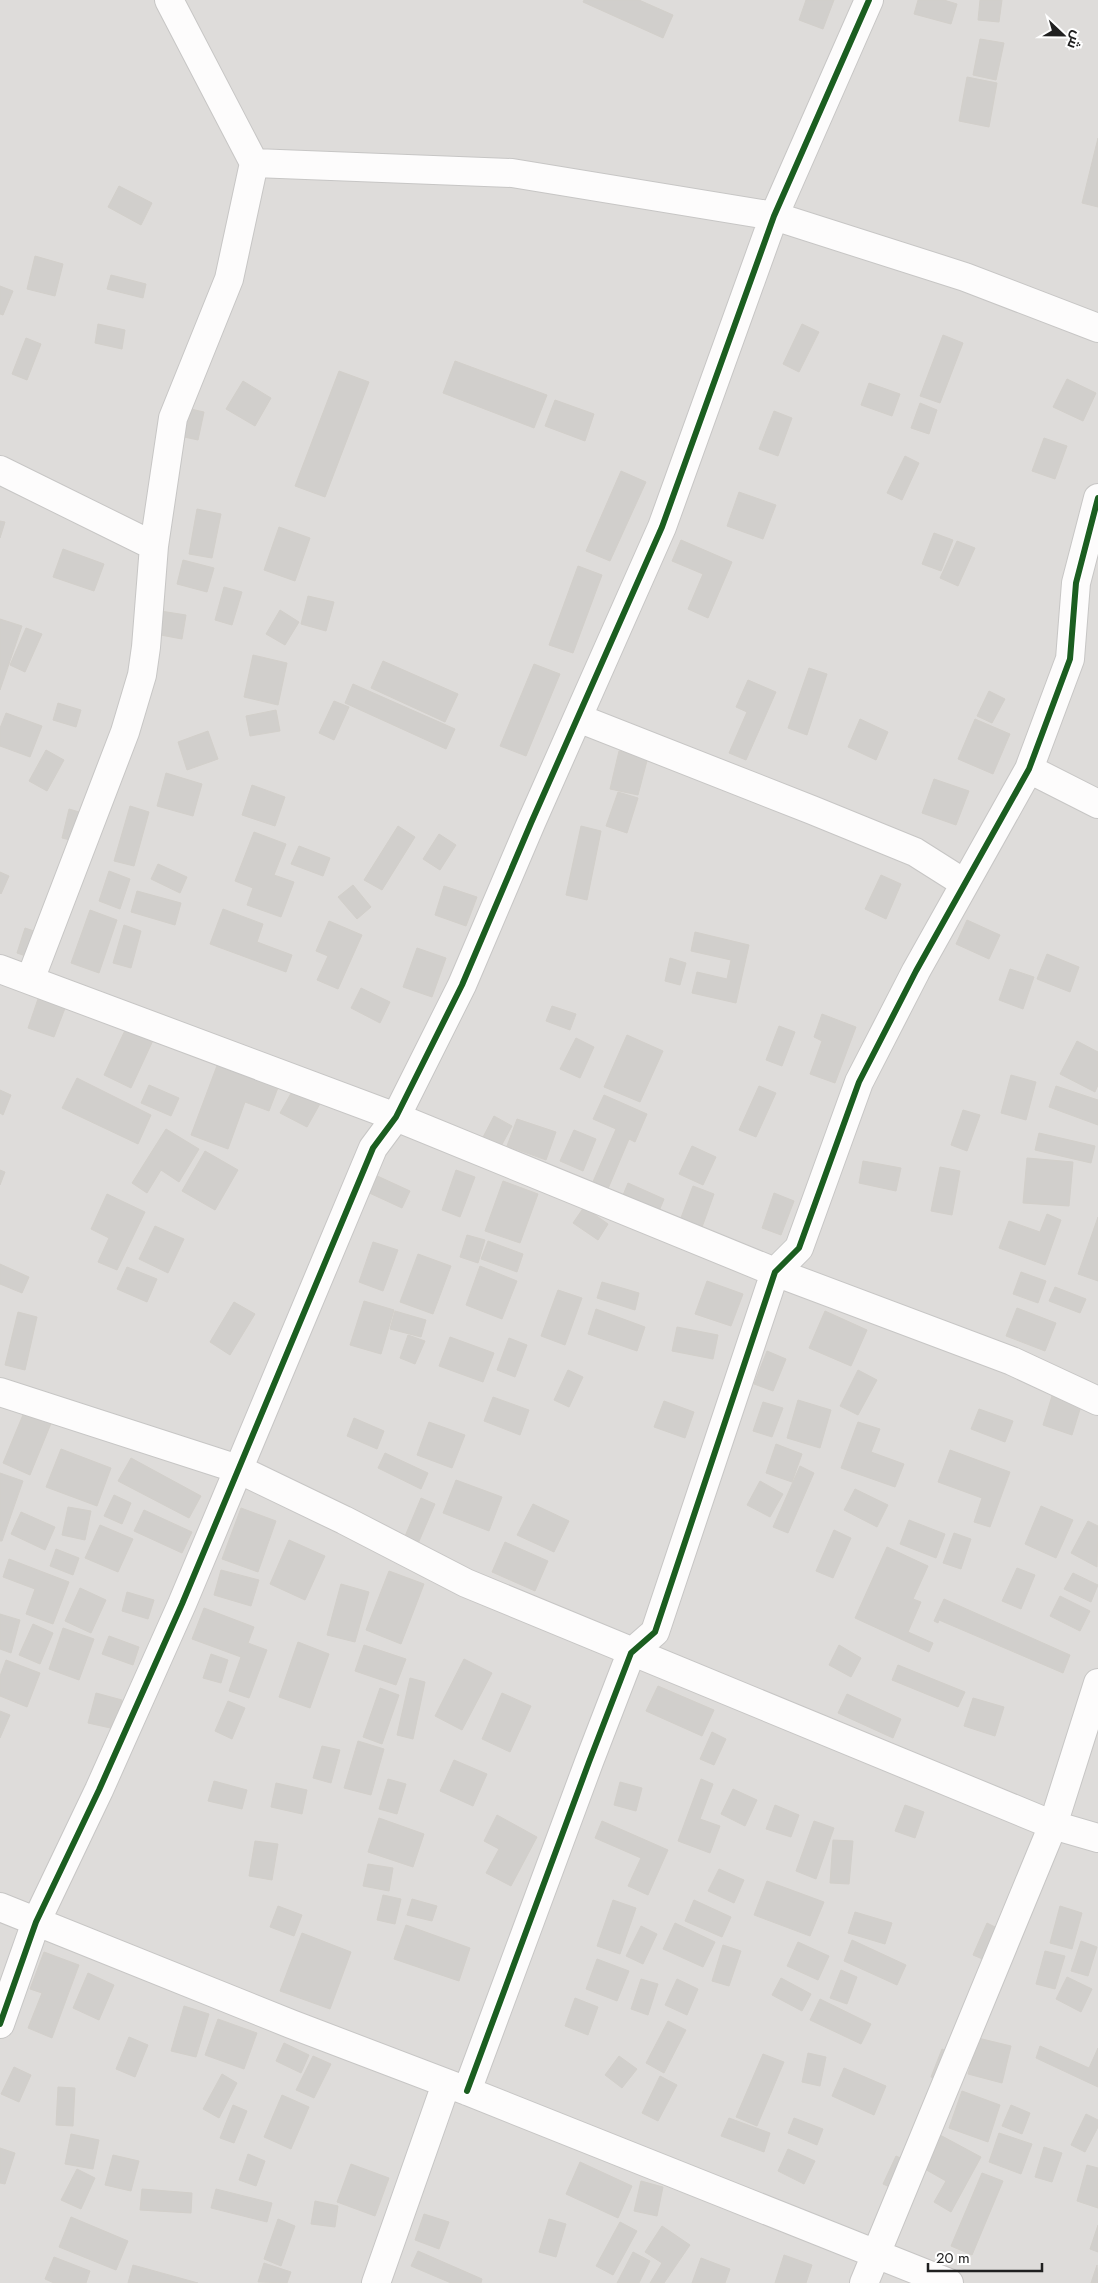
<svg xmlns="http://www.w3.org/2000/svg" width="1098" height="2283" viewBox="0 0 1098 2283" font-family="Jost,Cairo,sans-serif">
	<rect width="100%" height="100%" fill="#efede9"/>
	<path fill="#dedcda" d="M0 0H1098V2283H0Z"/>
	<path fill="#d1cfcc" stroke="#d2cfca" d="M584 0H639L673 15 663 38 583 2Z
		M806 0H834L823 29 799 20Z
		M918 0H944L957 4 951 24 914 14Z
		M980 0H1002L999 22 978 20Z
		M980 39 1004 43 996 80 973 75Z
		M967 77 997 83 989 127 959 121Z
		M1098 138V207L1082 203Z
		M119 186 152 203 141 225 108 207Z
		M35 256 63 264 55 296 27 289Z
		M111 275 146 284 143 298 107 289Z
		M0 286 13 291 3 315 0 314Z
		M98 324 125 330 122 349 95 343Z
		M802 324 819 332 799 372 783 364Z
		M943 335 963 343 940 403 920 396Z
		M26 338 41 344 27 380 12 374Z
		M455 361 547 395 534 428 443 393Z
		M339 371 369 382 325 497 295 486Z
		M1067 379 1096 393 1083 421 1053 407Z
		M243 381 271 398 255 426 226 409Z
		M869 383 900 394 892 416 861 405Z
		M555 400 594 414 585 441 545 426Z
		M920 403 937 410 929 434 911 428Z
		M182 407 204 412 198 440 175 435Z
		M774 411 792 418 778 456 759 449Z
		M1044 438 1067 446 1055 479 1032 471Z
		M905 456 919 463 902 500 887 493Z
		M621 471 646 482 610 561 586 551Z
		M739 492 776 505 763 539 727 526Z
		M197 509 221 514 212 558 189 554Z
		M0 521 5 522 0 538Z
		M279 527 310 538 295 581 264 570Z
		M934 533 953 540 941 571 922 564Z
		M681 540 732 562 708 618 688 609 703 574 672 561Z
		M957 541 975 548 958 586 940 578Z
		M63 549 104 564 94 591 53 577Z
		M183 560 214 568 207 592 177 584Z
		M578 566 602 575 573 653 549 645Z
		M224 587 242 592 232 625 215 620Z
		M308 596 334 602 326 631 301 624Z
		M154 610 186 615 182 639 150 633Z
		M280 610 299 622 285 645 266 634Z
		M0 619 22 626 0 690Z
		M26 628 42 634 25 672 10 665Z
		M253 655 287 663 278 705 244 697Z
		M383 661 458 694 445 722 371 688Z
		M534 664 560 674 526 756 500 746Z
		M809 668 827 674 807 735 788 728Z
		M748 680 776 692 746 760 729 753 747 712 736 707Z
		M353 684 455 729 446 749 345 703Z
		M989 691 1005 699 992 723 977 716Z
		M334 701 349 707 334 740 319 733Z
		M58 703 81 710 76 727 53 720Z
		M276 710 280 731 250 736 246 716Z
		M6 713 42 726 30 757 0 746V728Z
		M860 719 888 732 876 760 848 747Z
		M975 719 1010 734 993 774 958 759Z
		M208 731 218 759 187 770 178 742Z
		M46 750 64 760 47 791 29 781Z
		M619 751 648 757 638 795 610 789Z
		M166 773 202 784 193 816 157 806Z
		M934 779 969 791 956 825 922 813Z
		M252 785 285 797 275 826 242 815Z
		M618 792 638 798 627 833 606 826Z
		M130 806 149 812 134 866 114 861Z
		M69 809 86 814 79 842 62 838Z
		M398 826 415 837 382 890 364 880Z
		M581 826 601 831 587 900 566 895Z
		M254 832 286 844 274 875 294 882 281 917 247 905 253 888 235 881Z
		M439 834 456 845 440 870 423 859Z
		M299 846 330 858 323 876 291 864Z
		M158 864 187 877 180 893 151 879Z
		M109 871 130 879 120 909 99 901Z
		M0 872 9 876 1 894 0 893Z
		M881 875 901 884 886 919 865 909Z
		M353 885 371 907 357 919 338 897Z
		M444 886 477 897 466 926 435 915Z
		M137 891 181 903 175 925 131 912Z
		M223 909 263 924 257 942 292 955 286 972 210 944Z
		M90 910 117 920 99 973 71 963Z
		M967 920 1000 935 989 959 956 944Z
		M329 921 362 935 338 989 317 980 328 956 316 951Z
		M124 925 141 931 131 968 113 963Z
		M25 928 58 939 49 964 17 953Z
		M695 932 749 945 736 1003 692 993 697 972 727 979 731 960 691 951Z
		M417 948 446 958 432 997 403 987Z
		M1047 954 1079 967 1070 992 1037 979Z
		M670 958 686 963 680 985 665 981Z
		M1010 969 1034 977 1023 1009 999 1000Z
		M361 988 390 1002 380 1023 351 1008Z
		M40 993 67 1003 54 1037 28 1028Z
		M552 1006 576 1014 570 1030 546 1021Z
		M822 1014 856 1027 835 1083 810 1074 822 1041 814 1037Z
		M128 1024 155 1036 131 1088 104 1075Z
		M779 1026 795 1032 782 1066 766 1060Z
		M627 1035 663 1051 640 1102 604 1087Z
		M576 1038 594 1047 580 1078 560 1069Z
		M1077 1041 1098 1052V1085L1095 1092 1060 1074Z
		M218 1063 279 1085 269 1111 245 1102 228 1149 191 1135Z
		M1011 1075 1036 1082 1026 1120 1001 1113Z
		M77 1078 151 1115 138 1144 62 1108Z
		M149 1085 179 1098 171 1116 141 1103Z
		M759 1086 776 1093 756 1137 739 1130Z
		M1056 1086 1098 1100V1125L1049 1107Z
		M294 1088 321 1102 307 1127 280 1113Z
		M0 1090 11 1095 3 1115 0 1113Z
		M604 1095 647 1114 635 1142 629 1139 607 1191 592 1184 616 1129 593 1119Z
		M963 1110 980 1115 967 1151 951 1145Z
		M494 1116 512 1126 499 1150 481 1141Z
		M517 1119 556 1132 546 1160 507 1146Z
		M166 1129 199 1149 179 1182 161 1170 147 1193 132 1183Z
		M574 1130 596 1139 583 1171 560 1161Z
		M1039 1133 1095 1146 1091 1163 1035 1150Z
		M692 1146 716 1157 703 1185 679 1174Z
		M205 1151 238 1170 215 1210 182 1191Z
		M1027 1158 1073 1162 1069 1206 1023 1203Z
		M863 1161 901 1168 896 1191 859 1183Z
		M940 1167 960 1171 952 1215 931 1211Z
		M0 1170 5 1172 0 1185Z
		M456 1170 475 1177 460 1217 442 1210Z
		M373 1174 410 1191 402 1208 365 1191Z
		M503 1181 538 1194 520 1243 485 1231Z
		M628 1183 664 1199 657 1216 621 1200Z
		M693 1186 714 1194 701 1230 679 1223Z
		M774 1193 794 1201 781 1235 762 1228Z
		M107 1194 145 1212 117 1270 98 1262 109 1238 91 1229Z
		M584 1207 608 1224 598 1240 573 1223Z
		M1047 1214 1061 1220 1045 1265 999 1248 1009 1221 1040 1232Z
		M1098 1217V1281L1078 1274Z
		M155 1226 184 1239 168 1273 139 1259Z
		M467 1235 485 1240 478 1263 460 1257Z
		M488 1241 523 1254 517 1272 481 1259Z
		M373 1242 398 1250 383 1291 359 1282Z
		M418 1254 451 1266 433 1314 400 1302Z
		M0 1264 29 1277 22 1293 0 1284Z
		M480 1266 517 1281 502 1319 466 1305Z
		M127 1267 157 1279 147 1302 117 1289Z
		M1021 1272 1046 1281 1038 1303 1013 1294Z
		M707 1281 743 1294 731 1326 695 1314Z
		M602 1282 639 1293 635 1310 597 1298Z
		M1055 1287 1086 1299 1080 1313 1049 1301Z
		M558 1290 582 1298 565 1345 541 1336Z
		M364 1301 394 1310 381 1354 350 1345Z
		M234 1302 255 1314 230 1355 210 1342Z
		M1017 1308 1056 1323 1045 1351 1006 1336Z
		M596 1309 645 1327 637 1351 588 1334Z
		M395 1311 426 1320 421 1337 390 1329Z
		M825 1311 867 1330 851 1366 809 1348Z
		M18 1312 37 1317 25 1370 5 1365Z
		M677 1327 718 1335 713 1359 672 1351Z
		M408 1335 425 1341 415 1364 400 1358Z
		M450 1337 494 1353 483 1382 439 1366Z
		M509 1338 527 1345 515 1377 497 1370Z
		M767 1351 786 1359 773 1391 754 1384Z
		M568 1370 583 1377 569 1407 554 1400Z
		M858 1370 877 1380 858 1415 840 1406Z
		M1052 1396 1081 1406 1072 1435 1043 1425Z
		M493 1397 529 1410 520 1435 484 1421Z
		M798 1400 831 1410 820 1448 787 1438Z
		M664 1401 694 1412 685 1438 654 1427Z
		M763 1402 783 1408 772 1437 753 1431Z
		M979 1409 1013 1421 1005 1442 971 1429Z
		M25 1410 52 1421 30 1475 3 1463Z
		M354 1418 384 1431 377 1449 347 1436Z
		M429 1422 465 1435 452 1468 417 1455Z
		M858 1422 880 1429 871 1452 904 1464 895 1487 841 1468Z
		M776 1444 802 1454 792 1482 766 1473Z
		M61 1449 111 1468 97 1506 46 1487Z
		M950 1450 1010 1472 990 1527 974 1522 982 1498 938 1482Z
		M385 1453 428 1473 421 1489 378 1468Z
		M131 1458 201 1496 189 1518 118 1481Z
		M800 1466 814 1473 788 1533 773 1527Z
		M0 1473 23 1481 2 1541H0Z
		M456 1480 502 1497 489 1531 443 1513Z
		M760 1481 783 1494 770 1517 747 1505Z
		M855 1489 888 1505 877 1527 844 1510Z
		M114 1495 131 1503 122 1524 104 1516Z
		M421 1498 435 1504 417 1546 403 1541Z
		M533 1504 569 1521 554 1552 517 1535Z
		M1041 1506 1073 1520 1056 1558 1025 1544Z
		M68 1507 91 1511 85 1540 62 1535Z
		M241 1508 276 1521 258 1572 222 1559Z
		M144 1510 192 1532 182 1553 134 1531Z
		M21 1512 55 1527 45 1550 11 1534Z
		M909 1520 945 1534 936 1558 900 1544Z
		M1088 1521 1098 1526 1097 1567 1071 1553Z
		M100 1525 133 1539 118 1572 85 1558Z
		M834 1530 851 1538 833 1578 816 1571Z
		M954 1533 971 1539 961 1569 943 1563Z
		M289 1540 325 1556 305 1600 270 1584Z
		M505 1542 548 1561 535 1591 492 1572Z
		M887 1547 928 1566 913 1599 921 1602 908 1632 933 1643 929 1652 855 1618Z
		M56 1549 79 1558 73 1575 50 1566Z
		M9 1559 69 1582 53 1624 26 1614 35 1589 3 1577Z
		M1017 1568 1035 1575 1021 1609 1002 1601Z
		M221 1570 259 1580 251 1606 214 1595Z
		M389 1571 424 1584 401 1644 366 1630Z
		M1073 1573 1098 1585 1091 1602 1064 1589Z
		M341 1584 369 1592 355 1642 327 1635Z
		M80 1588 106 1600 91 1633 65 1621Z
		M127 1592 154 1600 148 1619 122 1611Z
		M1060 1596 1090 1611 1080 1631 1050 1616Z
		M944 1599 1070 1655 1063 1673 939 1620 938 1623 934 1621Z
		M204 1608 254 1627 248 1643 267 1650 249 1698 229 1691 241 1657 192 1639Z
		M0 1614 20 1620 11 1653 0 1649Z
		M33 1624 53 1633 40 1664 19 1655Z
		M63 1628 94 1639 79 1680 49 1669Z
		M109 1636 139 1647 133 1665 102 1654Z
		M298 1642 329 1654 310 1708 279 1697Z
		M364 1645 406 1659 396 1685 355 1671Z
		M839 1645 861 1658 851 1677 829 1665Z
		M211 1654 228 1660 221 1683 203 1678Z
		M464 1659 492 1673 462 1730 435 1716Z
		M6 1660 40 1673 27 1707 0 1696V1676Z
		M898 1665 965 1692 958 1707 892 1680Z
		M410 1678 425 1682 413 1739 397 1735Z
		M658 1686 714 1710 702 1736 646 1711Z
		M380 1688 399 1695 382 1744 363 1737Z
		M96 1693 122 1700 115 1729 88 1723Z
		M502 1693 531 1706 510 1752 482 1739Z
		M847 1694 901 1719 893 1738 838 1713Z
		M973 1698 1004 1707 995 1736 964 1726Z
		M228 1701 245 1708 232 1739 215 1731Z
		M0 1711 10 1715 0 1738Z
		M712 1732 726 1739 714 1765 700 1759Z
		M358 1741 384 1749 371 1795 344 1788Z
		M322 1746 340 1750 331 1783 313 1778Z
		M454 1760 487 1774 473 1806 440 1791Z
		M388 1779 406 1784 397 1814 379 1809Z
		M701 1779 713 1784 700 1819 720 1826 710 1853 678 1841Z
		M214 1781 247 1790 242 1809 208 1801Z
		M620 1782 642 1788 636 1811 614 1805Z
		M276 1783 307 1790 302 1814 271 1807Z
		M733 1789 757 1800 745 1826 721 1814Z
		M775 1805 799 1815 791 1837 766 1829Z
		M905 1805 924 1812 915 1838 895 1831Z
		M497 1815 537 1837 511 1886 486 1873 499 1849 484 1841Z
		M379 1818 424 1834 413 1867 368 1852Z
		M602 1821 668 1850 648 1895 628 1886 641 1858 595 1838Z
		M814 1821 834 1828 816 1879 796 1871Z
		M833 1840 853 1841 849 1884 830 1883Z
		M255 1841 278 1844 272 1880 249 1876Z
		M368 1864 393 1868 389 1891 363 1886Z
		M719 1869 744 1880 734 1903 708 1891Z
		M767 1881 824 1902 810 1936 754 1915Z
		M383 1895 401 1899 395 1924 377 1920Z
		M412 1899 437 1906 432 1921 407 1915Z
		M613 1900 636 1908 620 1954 597 1946Z
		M694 1900 731 1917 722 1937 685 1921Z
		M278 1906 302 1915 294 1936 270 1927Z
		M1060 1906 1082 1913 1072 1949 1050 1943Z
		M855 1912 892 1923 885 1944 848 1933Z
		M675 1923 715 1942 703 1967 663 1949Z
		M987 1923 1005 1932 992 1963 973 1955Z
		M406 1925 470 1948 459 1981 394 1959Z
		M641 1926 657 1934 643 1964 626 1956Z
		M302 1933 351 1952 330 2009 280 1991Z
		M852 1940 906 1965 897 1985 844 1961Z
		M1081 1941 1097 1947 1088 1976 1071 1971Z
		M798 1942 829 1956 818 1980 787 1966Z
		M723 1945 741 1951 729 1986 712 1981Z
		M1045 1951 1065 1956 1055 1989 1036 1984Z
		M44 1952 79 1965 52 2038 28 2028 42 1993 30 1989Z
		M597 1959 629 1971 617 2001 586 1989Z
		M841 1970 857 1977 847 2004 830 1998Z
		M88 1973 114 1985 99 2020 73 2008Z
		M1067 1977 1092 1989 1081 2012 1056 1999Z
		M781 1978 811 1994 802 2011 772 1995Z
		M641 1979 658 1984 648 2015 631 2009Z
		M677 1979 698 1989 687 2015 665 2005Z
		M575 1998 598 2007 588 2035 565 2026Z
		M820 1999 871 2024 861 2044 810 2020Z
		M184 2006 209 2014 196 2057 171 2051Z
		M218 2019 257 2033 244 2069 205 2055Z
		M668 2021 686 2030 664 2073 646 2063Z
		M129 2037 148 2045 135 2077 116 2069Z
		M978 2038 1011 2046 1002 2083 968 2074Z
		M284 2043 309 2055 301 2073 276 2061Z
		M1040 2046 1089 2068 1098 2048V2087L1036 2058Z
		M942 2049 958 2056 946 2083 931 2077Z
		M808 2053 826 2057 820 2086 802 2082Z
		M763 2054 784 2062 757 2126 736 2117Z
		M313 2056 331 2064 314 2098 296 2090Z
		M619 2056 637 2069 622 2088 605 2075Z
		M14 2067 31 2075 19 2102 1 2094Z
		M844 2068 886 2086 874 2115 832 2096Z
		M222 2074 237 2083 219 2118 203 2109Z
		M660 2076 677 2085 658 2121 642 2113Z
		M58 2087 75 2088 73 2126 56 2125Z
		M962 2091 1000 2105 988 2142 949 2128Z
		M282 2095 309 2107 291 2149 264 2137Z
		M233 2105 247 2111 234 2143 220 2138Z
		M1011 2105 1030 2113 1022 2134 1002 2126Z
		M1086 2114 1098 2120V2127L1085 2152 1071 2145Z
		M729 2118 770 2133 764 2152 721 2136Z
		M794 2118 823 2129 817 2145 788 2133Z
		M999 2133 1032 2144 1021 2174 989 2162Z
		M71 2134 99 2140 93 2169 65 2164Z
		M940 2135 981 2157 951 2212 934 2202 946 2181 923 2168Z
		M1044 2147 1062 2153 1052 2182 1035 2177Z
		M0 2148 15 2153 5 2184 0 2183Z
		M788 2149 815 2161 804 2184 778 2171Z
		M248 2154 265 2161 256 2186 239 2180Z
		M113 2155 139 2161 131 2191 105 2185Z
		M896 2156 912 2163 899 2191 883 2184Z
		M580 2162 632 2186 618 2218 566 2194Z
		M351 2164 389 2178 375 2216 337 2202Z
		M1087 2165 1098 2168V2208L1077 2201Z
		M77 2169 95 2178 81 2209 61 2200Z
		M982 2173 1003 2181 972 2255 951 2246Z
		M641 2181 663 2187 657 2216 634 2211Z
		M142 2189 192 2193 191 2213 140 2210Z
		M216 2189 272 2203 267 2222 211 2208Z
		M315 2201 338 2206 335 2227 311 2224Z
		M424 2214 449 2222 439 2249 415 2240Z
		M71 2217 128 2241 116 2270 59 2247Z
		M278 2219 295 2226 281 2266 264 2259Z
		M549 2219 566 2224 556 2257 539 2252Z
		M620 2222 637 2231 613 2275 596 2266Z
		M1098 2225V2252L1090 2249Z
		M662 2226 690 2245 664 2283H650L662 2263 645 2252Z
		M418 2251 482 2279 481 2283H451L411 2266Z
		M633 2252 650 2261 639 2283H617Z
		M784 2255 812 2265 806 2283H775Z
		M54 2257 90 2271 86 2283H54L45 2279Z
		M701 2258 730 2269 725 2283H692Z
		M264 2263 291 2272 287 2283 258 2282Z
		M133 2265 198 2283H128Z
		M1097 2265 1098 2283H1091Z"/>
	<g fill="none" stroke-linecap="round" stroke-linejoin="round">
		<defs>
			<path id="street" d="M254 163 512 173 774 216 965 277 1098 328
				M0 470 154 546
				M578 718 812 810 915 852 964 883
				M1029 769 1098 804
				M0 969 396 1117 775 1272 1012 1361 1098 1401
				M30 980 125 732 142 675 146 647 154 546 173 418 229 279 254 163 169 0
				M0 1392 238 1469 344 1520 466 1583 1053 1825 1098 1838
				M0 1907 291 2024 467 2091 949 2283
				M0 2024 36 1922 99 1790 182 1604 373 1148 396 1117 462 985 531 823 662 527 774 216 869 0
				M467 2091 589 1762 631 1653 655 1632 775 1272 799 1248 859 1082 916 971 1029 769 1070 659 1076 583 1098 498
				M376 2283 446 2084
				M864 2283 1053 1825 1098 1683"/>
		</defs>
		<use href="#street" stroke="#c7c6c5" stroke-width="30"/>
		<use href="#street" stroke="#fdfcfc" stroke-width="28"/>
		<defs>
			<path id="cycleway" d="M0 2024 36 1922 99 1790 182 1604 373 1148 396 1117 462 985 531 823 662 527 774 216 869 0
				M467 2091 589 1762 631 1653 655 1632 775 1272 799 1248 859 1082 916 971 1029 769 1070 659 1076 583 1098 498"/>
		</defs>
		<use href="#cycleway" stroke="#fff" stroke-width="9"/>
		<use href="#cycleway" stroke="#1b5e20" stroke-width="6"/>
	</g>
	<g transform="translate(1063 35) rotate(112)" stroke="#ffffff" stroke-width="4" paint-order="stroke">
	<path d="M0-4L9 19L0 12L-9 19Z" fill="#202020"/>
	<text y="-8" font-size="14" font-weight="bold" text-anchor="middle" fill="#202020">ش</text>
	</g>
	<path d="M928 2263v8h114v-8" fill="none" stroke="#202020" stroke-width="2.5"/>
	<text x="936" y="2263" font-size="15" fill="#202020" stroke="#ffffff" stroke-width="4" paint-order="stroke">20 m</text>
</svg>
